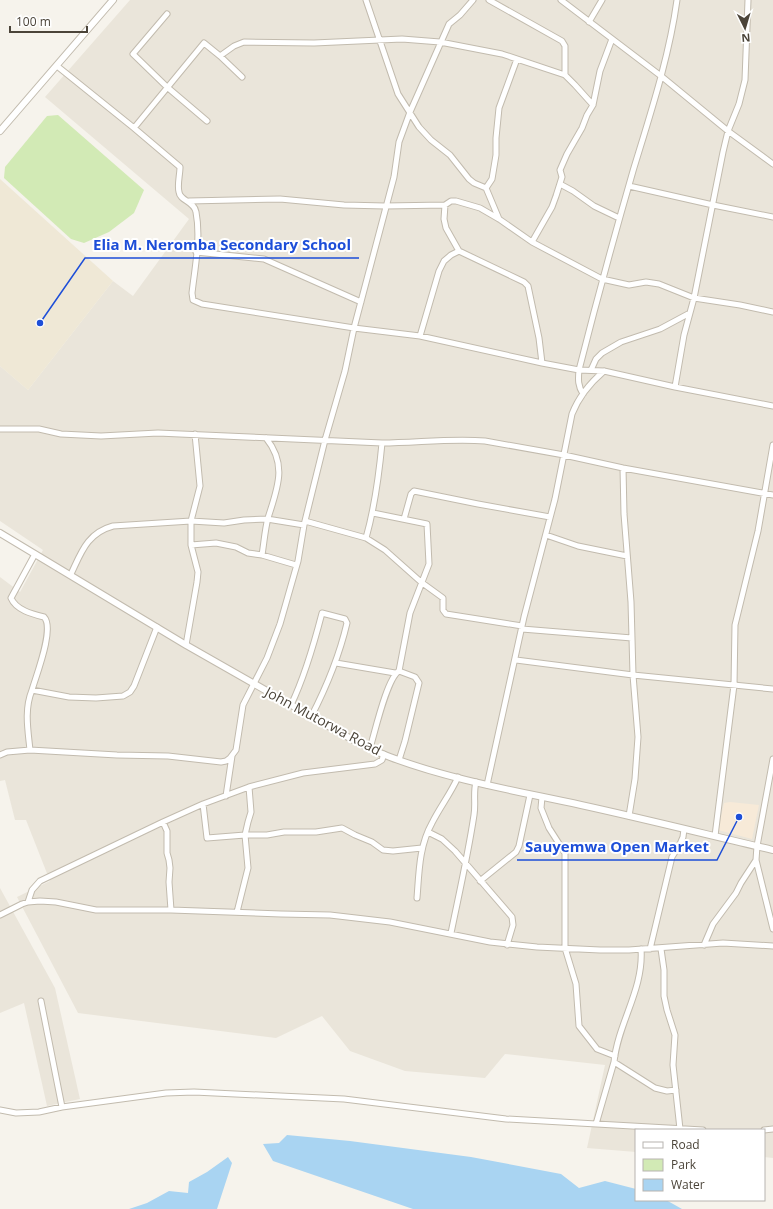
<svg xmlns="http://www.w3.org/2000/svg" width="773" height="1209" viewBox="0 0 773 1209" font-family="'Open Sans',sans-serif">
	<rect width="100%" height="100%" fill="#f6f3ec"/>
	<path fill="#eae5da" d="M130 0H773V1158L764 1157V1130H636V1152L587 1148 605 1065 505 1054 485 1078 405 1071 350 1051 322 1016 276 1038 78 1013 17 897 50 881 26 820H15L5 780 0 781V577L20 592 43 550 0 521V366L28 390 113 281 133 296 189 219 45 97Z
		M0 888 55 988 80 1099 47 1106 24 1003 0 1013Z"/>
	<path fill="#f7ead8" d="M730 802 759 805 752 839 718 830 724 803Z"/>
	<path fill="#efe8d6" d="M0 179 113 281 28 390 0 366Z"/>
	<path fill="#d2eab5" d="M58 115 144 190 134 213 109 232 84 243 71 239 4 178 5 167 47 116Z"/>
	<path fill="#a9d4f2" d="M287 1135 350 1141 471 1157 561 1174 579 1188 605 1181 636 1189V1200H666L682 1209H413L273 1161 263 1144 279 1143Z
		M228 1157 232 1163 217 1209H129L147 1203 169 1191 188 1193 189 1182 207 1172Z"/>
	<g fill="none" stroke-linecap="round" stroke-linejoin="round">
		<defs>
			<path id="minor" d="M366 0 398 94 419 127 431 140 450 155 469 179 474 183 486 188
				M489 0 562 41 565 46V75
				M561 0 661 76 728 131 773 164
				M167 14 133 54 167 87 207 121
				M589 22 602 0
				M220 56 242 77
				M57 66 134 128 204 43 220 56 234 46 244 42 314 43 402 39 440 42 502 54 565 75 575 85 593 105
				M134 128 180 167C180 175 177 185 179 192 180 201 194 201 196 212 201 238 195 267 192 293L193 300 202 304 354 328 420 336 542 363 579 370 604 371 675 387 773 406
				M560 184 573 191 594 206 619 218
				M629 186 713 205 773 217
				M189 201 280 199 344 205 385 206 445 205 451 201H456L480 208 499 219 532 242 602 279 629 285 646 282 659 284 694 298 740 305 773 312
				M445 205 444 219 446 228 459 251 524 282 528 286 539 338 542 363
				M499 219 486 188 492 179 496 155V138L499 108 517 59
				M532 242 552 207 556 196 562 177 560 170 567 154 582 128 587 115 593 105 600 71 612 39
				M196 252 264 259 361 302
				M420 336 439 271 444 261 451 255 459 251
				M591 370 596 359 602 353 621 342 660 329 688 314
				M675 387 684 335 694 298 723 152 728 131 739 104 745 80 748 0
				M583 394C578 386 578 380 579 370 596 303 614 237 633 171 650 115 669 58 677 0
				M0 429H39L61 434 101 436 158 433 382 443C416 443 451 438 485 441L564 455 623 468 773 495
				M623 468 624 514 631 602 633 675 638 737 635 779 629 816
				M404 519 411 494 414 491 478 504 550 517
				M305 521 366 538 385 550 421 582 443 598V610L446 614 522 626
				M546 535 578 546 627 556
				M366 538C375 506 379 475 382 443
				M191 545 216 543 236 547 248 553 262 555 296 565
				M262 555C264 543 265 529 268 518 277 489 288 465 266 438
				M71 574C81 553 87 533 113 526L191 521 224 523 244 520 267 519 304 525
				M522 629 632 638
				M186 645 197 582 198 572 191 545V521L200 486 195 434
				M516 660 633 675 773 689
				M336 663 395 673
				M399 671 415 677 419 683 405 741 399 760
				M32 690C36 676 55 628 44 617 32 614 16 610 11 598L35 554
				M291 705C305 676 314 644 322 613L345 619 347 623C339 657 327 686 311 717
				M370 748C375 732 387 678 399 671L410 613 429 564 427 524 373 513
				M30 750C28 730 24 710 32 690L69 697 96 698 123 696 130 692 134 686 157 627
				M0 755 7 752 30 750 117 755 168 756 221 762 226 761 230 758 236 750 243 705 267 658 280 624 298 561 304 525 325 440 345 371 354 328 394 177 399 142 410 112 449 24 460 15 473 0
				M773 759 757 846 756 860 773 929
				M487 785 524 617 555 499 572 414C579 396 590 383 604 371
				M226 796 232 756
				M542 797 541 808 549 828 565 853V948L576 984 579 1026 597 1049 615 1056
				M203 804 207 838 245 835H267L284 832H316L342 828 355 835 372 842 383 850 393 851 422 848
				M163 822 167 831V853L169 860 170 868 169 882 171 910
				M428 832 442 839 455 851 512 917 513 925 507 945
				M715 836 734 685 735 625 758 531 773 445
				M480 881 516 852 519 846 530 795
				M417 898C419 873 419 846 432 823 440 807 451 793 458 777
				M28 902 32 890 40 881 163 822 203 804 249 787 303 773 375 764 382 760 384 754
				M237 912 248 868 245 835 248 822 251 812 249 787
				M0 915 22 904 28 902 40 901 56 902 96 910H171L281 914 330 915 390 922 490 942 537 947 600 950H629L723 943 773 946
				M451 933C459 894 468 855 474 815 476 804 473 793 476 782
				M704 945 713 924 736 893 741 883 756 860
				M641 949C644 989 618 1023 614 1062L655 1088 667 1091 676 1090
				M650 949 672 857 680 844 683 837 684 829
				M661 949 664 970V996L667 1010 675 1035 673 1065 680 1129
				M41 1001 62 1107
				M0 1110 16 1113 39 1112 62 1107 166 1093 194 1092 344 1099 506 1119 703 1130
				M596 1124 614 1062
				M764 1130 773 1129"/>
			<path id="tertiary" d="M0 131 113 0
				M0 533 186 645 330 727C349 738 369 749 390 757 451 780 517 791 581 805 645 819 709 835 773 850"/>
		</defs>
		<use href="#minor" stroke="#c2bbae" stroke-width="7"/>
		<use href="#tertiary" stroke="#c2bbae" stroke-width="8"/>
		<use href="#minor" stroke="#fff" stroke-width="5"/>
		<use href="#tertiary" stroke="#fff" stroke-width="6"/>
	</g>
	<g text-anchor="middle" stroke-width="4" stroke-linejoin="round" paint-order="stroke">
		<g font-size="14" fill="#4b4439" stroke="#fff">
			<text transform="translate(323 721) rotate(28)" y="5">John Mutorwa Road</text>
		</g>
	</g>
	<path fill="none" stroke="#1d4ed8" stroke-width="1.5" d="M40 323L85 258H359M739 817L717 860H517"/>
	<g fill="#1d4ed8" stroke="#fff" stroke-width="1.5">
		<circle cx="40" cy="323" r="4"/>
		<circle cx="739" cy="817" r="4"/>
	</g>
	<g font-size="15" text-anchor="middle" font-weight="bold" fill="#1d4ed8" stroke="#fff" stroke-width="4" stroke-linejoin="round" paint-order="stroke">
		<text x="222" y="250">Elia M. Neromba Secondary School</text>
		<text x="617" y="852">Sauyemwa Open Market</text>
	</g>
	<rect x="635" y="1129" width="130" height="72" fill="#ffffff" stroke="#b7b4b0"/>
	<rect x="643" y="1142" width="20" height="6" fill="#ffffff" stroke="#b7b4b0"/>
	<text x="671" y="1149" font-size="12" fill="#4b4439">Road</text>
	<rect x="643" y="1159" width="20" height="12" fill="#d2eab5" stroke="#b7b4b0"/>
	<text x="671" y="1169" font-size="12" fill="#4b4439">Park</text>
	<rect x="643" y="1179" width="20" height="12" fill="#a9d4f2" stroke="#b7b4b0"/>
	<text x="671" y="1189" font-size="12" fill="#4b4439">Water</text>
	<g transform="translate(745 28) rotate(175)" stroke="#ffffff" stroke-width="3" paint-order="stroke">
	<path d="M0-3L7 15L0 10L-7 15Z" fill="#4b4439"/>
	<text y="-6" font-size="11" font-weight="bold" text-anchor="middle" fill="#4b4439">N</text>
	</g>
	<path d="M10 26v6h77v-6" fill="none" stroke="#4b4439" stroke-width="2"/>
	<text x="16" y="26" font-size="12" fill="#4b4439" stroke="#ffffff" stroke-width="3" paint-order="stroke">100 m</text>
</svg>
